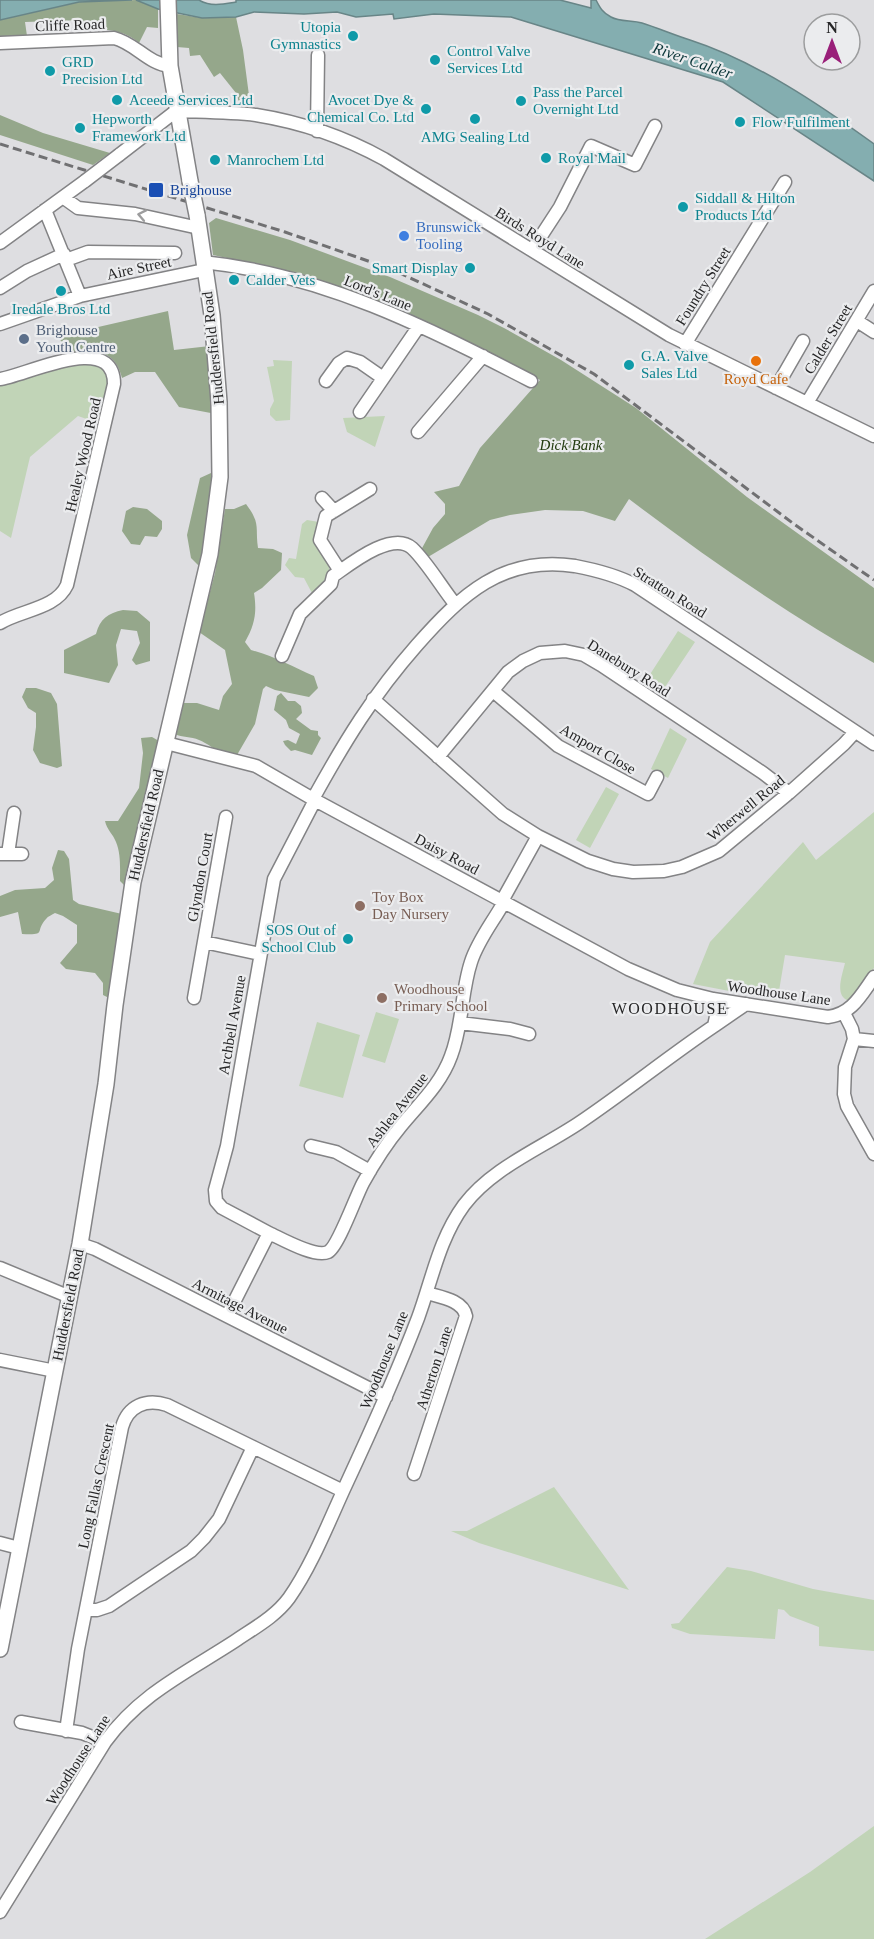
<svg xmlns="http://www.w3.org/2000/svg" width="874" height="1939" viewBox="0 0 874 1939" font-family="Georgia,serif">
	<rect width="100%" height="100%" fill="#dedee1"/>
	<path fill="#c1d4b7" d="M273 360 292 361 290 420 276 421 270 415V409L274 401 267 367 274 366Z
		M89 364 103 367C114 385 105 404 101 424L78 416 30 457 11 538 0 531V384L63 365Z
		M385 416 375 447 347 432 343 418Z
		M307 520 319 522 315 543C321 553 336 567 326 579 322 585 316 588 313 595L304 578 295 577 285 565 289 558 296 559 302 524Z
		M678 631 695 642 663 690 647 679Z
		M670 728 687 739 668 778 651 769Z
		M606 787 619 794 590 848 576 840Z
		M874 812V968L849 1001C834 996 842 976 845 963L785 955 778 997 775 1000 693 984 710 942 803 842 816 860Z
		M376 1012 399 1019 385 1063 362 1056Z
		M317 1022 360 1035 343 1098 299 1086Z
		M554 1487 629 1590 479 1543 451 1531H467Z
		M727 1567 751 1571 813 1589 874 1600V1651L819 1646V1627L790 1616 784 1610 778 1609 775 1639 690 1634 672 1628 671 1624 679 1623Z
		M874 1826V1939H705L810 1872Z"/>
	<path fill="#95a78b" d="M136 0 158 9V28L147 27 139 43C124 29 103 29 83 29L82 20 25 22 27 36 0 37V20L79 2Z
		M177 14 202 18 236 17 243 50 250 103 248 105H240L236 93 220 73 214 77 200 55 190 56 189 48 177 47Z
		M0 115 43 133 110 153 93 165 0 135Z
		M216 218 290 240 390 277 478 315 504 328 561 360 636 408 747 497 874 588V663C788 614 708 559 629 499L615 521 583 511 545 510 510 515 490 520 428 557 421 550 433 528 445 514V504L434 492 459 486 480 448 540 380 389 305 305 275 213 255 209 223Z
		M168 311 174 350 210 346 216 414 179 407 155 372H135L122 378C114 346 92 352 65 352L59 336Z
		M211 473 215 476 205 539 199 566 191 558 187 535 200 478Z
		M246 504C261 524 255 527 258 548L273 549 282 553 281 570 262 588 254 593C257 612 255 625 245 642L251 650C274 656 293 667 314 676L318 688 309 697 275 690 266 686 263 689 255 724 237 755C215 755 216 747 199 740 191 736 182 738 175 734L182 703H197L219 710 223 696 232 684 225 650 199 632 215 573 225 509H234Z
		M133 507 147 509 162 521V529L157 537 145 536 140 545 131 544 122 531 126 511Z
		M123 610 137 611 150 622V661L136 665 132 660 140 643 137 631 121 629 116 645 118 665 109 683 64 673V650L96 634C100 619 108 613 123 610Z
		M26 688H36L51 693 57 704 62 766 57 768 40 763 33 750 36 727V713L28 708 22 697Z
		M281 693 288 701H295L301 706 302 713 296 719 311 730 318 731V735L321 738 312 755 295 750 291 751 285 745 283 741 288 740 296 744 300 734 289 728 286 720 274 710 277 696Z
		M152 737 159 741 127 881 124 885 120 881C120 868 121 854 116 842 113 834 107 830 105 821H118L139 788 143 753 141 738Z
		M58 850 64 851 69 859 73 900 79 904 122 914 109 998 103 995V983L95 973 66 969 60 963 77 943V925L63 916 55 913C52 915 48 916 46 919 34 932 48 935 22 934L18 912 0 917V896L15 890 45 888 54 880 52 868Z"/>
	<path fill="#84aeb0" stroke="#688587" stroke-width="1.5" d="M0 0H132L79 2 0 20Z
		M136 0H199C210 7 224 4 236 2V0H560L591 8V0H596C600 8 603 13 611 17 620 22 632 20 642 23 658 28 674 35 690 40 755 61 819 104 874 144V181L723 82 511 17 434 14 394 19 393 14 356 17 337 12 304 14 254 12 236 17 202 18 158 9Z"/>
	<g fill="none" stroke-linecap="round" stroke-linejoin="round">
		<defs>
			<path id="minor" d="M0 43 114 38C135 43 148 64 170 66
				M317 131 318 55
				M119 155 176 111C203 112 230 112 256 115 300 122 346 138 384 159L669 335 874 436
				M64 198 78 208 135 214 199 228
				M45 210 80 296
				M0 243 85 181
				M532 250 560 207 591 146 635 165 655 126
				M66 260 88 252 175 253
				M203 262C321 274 427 327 531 381
				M0 288 27 271 64 254
				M857 321 874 332
				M0 324 80 296 204 270
				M685 344 785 182
				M0 379C25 376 114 330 114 384L67 585C56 609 21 610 0 623
				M326 381 339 363 347 358 360 362 383 378
				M776 388 803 341
				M807 403 874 291
				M360 412 419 326
				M418 432 483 356
				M322 498 334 511
				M340 571 320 540 326 516 370 489
				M282 656 300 614 331 584 333 576C349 565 392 530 412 548 427 562 442 588 455 604
				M493 691 558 746 648 794 657 777
				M373 699 503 814 538 836 588 861 613 869 633 872 664 871 682 867 719 851 789 793 844 744 855 732
				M166 743 256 766 313 799 628 969 677 990 713 999 828 1017C852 1014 861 995 874 977
				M438 757 508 672 523 661 540 653 565 651 584 655 601 665 763 773 789 793
				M313 799C345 741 373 695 417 645 461 595 503 555 575 566 596 570 616 575 635 585L874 744
				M1 854H22
				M8 854 14 813
				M502 901 538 836
				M204 942 260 954
				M194 998 226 817
				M844 1013 852 1029 854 1039 845 1067 844 1094 847 1106 874 1154
				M460 1023 510 1029 529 1034
				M714 1026 746 1004
				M854 1039 874 1041
				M311 1146 336 1152 370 1171
				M269 1233 222 1208 216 1201 215 1190 227 1146 274 879 315 800
				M80 1244 95 1249 386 1397
				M0 1268 70 1297
				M227 1316 269 1233C282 1239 315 1258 328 1252 338 1247 356 1196 363 1183 374 1163 386 1144 401 1126 419 1104 441 1084 451 1056 463 1025 461 992 471 962 478 940 493 922 504 902
				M0 1360 55 1371
				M414 1474 466 1316C463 1300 440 1297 427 1293
				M0 1543 19 1548
				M86 1610H97L109 1606 191 1551 204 1538 219 1519 253 1447
				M21 1722 82 1733 105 1742
				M66 1731 78 1649 122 1427C128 1406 146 1398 167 1405L343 1491
				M0 1912 105 1742C141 1693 186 1673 235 1641 254 1628 275 1617 289 1598 311 1567 328 1524 344 1489 370 1433 396 1376 418 1318 432 1280 439 1239 464 1205 492 1168 540 1149 579 1123 625 1092 668 1057 714 1026L717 1012 713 999"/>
			<path id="major" d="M168 0 170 66 190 181
				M0 1649 80 1244 106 1084 115 1005 133 882 210 554 220 477 219 402 212 315 197 215"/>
		</defs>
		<use href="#minor" stroke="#838385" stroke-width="15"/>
		<use href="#major" stroke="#838385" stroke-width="18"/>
		<use href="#minor" stroke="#fff" stroke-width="12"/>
		<use href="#major" stroke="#fff" stroke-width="15"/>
		<path stroke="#707072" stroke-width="3" stroke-dasharray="9 4.5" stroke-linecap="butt" d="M0 144 285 232 391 269 488 314 594 374 794 524 874 580"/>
		<defs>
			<path id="minor-bridge" d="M85 181 119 155"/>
			<path id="major-bridge" d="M190 181 197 215"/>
		</defs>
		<use href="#minor-bridge" stroke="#838385" stroke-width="15" stroke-linecap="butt"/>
		<use href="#major-bridge" stroke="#838385" stroke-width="18" stroke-linecap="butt"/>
		<use href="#minor-bridge" stroke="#fff" stroke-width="12"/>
		<use href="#major-bridge" stroke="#fff" stroke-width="15"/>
	</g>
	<defs><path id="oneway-chevron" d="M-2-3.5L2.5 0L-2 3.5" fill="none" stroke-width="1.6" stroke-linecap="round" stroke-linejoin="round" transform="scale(1.5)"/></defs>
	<use stroke="#9d9d9e" href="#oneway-chevron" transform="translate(142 215) rotate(-169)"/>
	<g fill="#0f9aa8" stroke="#ebecee" stroke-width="2">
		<circle cx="353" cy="36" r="6"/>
		<circle cx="435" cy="60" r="6"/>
		<circle cx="50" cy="71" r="6"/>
		<circle cx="117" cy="100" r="6"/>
		<circle cx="521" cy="101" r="6"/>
		<circle cx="426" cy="109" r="6"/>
		<circle cx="475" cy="119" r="6"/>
		<circle cx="740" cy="122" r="6"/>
		<circle cx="80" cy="128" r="6"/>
		<circle cx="546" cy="158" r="6"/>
		<circle cx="215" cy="160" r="6"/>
		<circle cx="683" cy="207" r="6"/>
		<circle cx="470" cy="268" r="6"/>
		<circle cx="234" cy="280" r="6"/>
		<circle cx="61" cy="291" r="6"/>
		<circle cx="629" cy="365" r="6"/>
		<circle cx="348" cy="939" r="6"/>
	</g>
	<rect fill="#1a4fb4" stroke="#ebecee" stroke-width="2" x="148" y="182" width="16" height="16" rx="3"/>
	<circle fill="#3f7fe0" stroke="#ebecee" stroke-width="2" cx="404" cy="236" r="6"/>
	<circle fill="#5c6f8a" stroke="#ebecee" stroke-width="2" cx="24" cy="339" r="6"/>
	<circle fill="#e8710a" stroke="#ebecee" stroke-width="2" cx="756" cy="361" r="6"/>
	<g fill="#8d6e63" stroke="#ebecee" stroke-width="2">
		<circle cx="360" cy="906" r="6"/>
		<circle cx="382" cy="998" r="6"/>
	</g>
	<g text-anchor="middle" stroke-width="4.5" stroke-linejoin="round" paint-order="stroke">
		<g font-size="15" fill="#262627" stroke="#ebecee">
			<text transform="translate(70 25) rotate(-2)" y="5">Cliffe Road</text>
			<text transform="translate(540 238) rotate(32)" y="5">Birds Royd Lane</text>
			<text transform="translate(139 268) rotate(-12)" y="5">Aire Street</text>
			<text transform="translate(703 286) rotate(-58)" y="5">Foundry Street</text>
			<text transform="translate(378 293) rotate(22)" y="5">Lord's Lane</text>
			<text transform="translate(828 339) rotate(-59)" y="5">Calder Street</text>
			<text transform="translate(213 348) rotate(-96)" y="5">Huddersfield Road</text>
			<text transform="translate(83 455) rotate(-77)" y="5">Healey Wood Road</text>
			<text transform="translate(670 592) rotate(32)" y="5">Stratton Road</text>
			<text transform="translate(629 668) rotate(32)" y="5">Danebury Road</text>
			<text transform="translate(598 749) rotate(30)" y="5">Amport Close</text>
			<text transform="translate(746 808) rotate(-39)" y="5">Wherwell Road</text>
			<text transform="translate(146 825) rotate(-77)" y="5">Huddersfield Road</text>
			<text transform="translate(447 854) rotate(28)" y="5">Daisy Road</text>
			<text transform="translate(200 877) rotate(-80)" y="5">Glyndon Court</text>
			<text transform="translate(779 993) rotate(8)" y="5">Woodhouse Lane</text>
			<text transform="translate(232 1025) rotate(-80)" y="5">Archbell Avenue</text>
			<text transform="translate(397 1110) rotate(-52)" y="5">Ashlea Avenue</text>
			<text transform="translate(68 1305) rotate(-79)" y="5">Huddersfield Road</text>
			<text transform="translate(240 1306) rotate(27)" y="5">Armitage Avenue</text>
			<text transform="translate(384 1360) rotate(-68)" y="5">Woodhouse Lane</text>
			<text transform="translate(434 1368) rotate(-72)" y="5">Atherton Lane</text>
			<text transform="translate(96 1486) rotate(-78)" y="5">Long Fallas Crescent</text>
			<text transform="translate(78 1760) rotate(-57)" y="5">Woodhouse Lane</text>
		</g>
		<g font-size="15" fill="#0d838f" stroke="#ebecee" text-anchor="start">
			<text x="341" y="32" text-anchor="end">Utopia<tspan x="341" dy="17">Gymnastics</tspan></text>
			<text x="447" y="56">Control Valve<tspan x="447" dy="17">Services Ltd</tspan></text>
			<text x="62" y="67">GRD<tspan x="62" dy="17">Precision Ltd</tspan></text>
			<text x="533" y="97">Pass the Parcel<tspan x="533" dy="17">Overnight Ltd</tspan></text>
			<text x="129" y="105">Aceede Services Ltd</text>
			<text x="414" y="105" text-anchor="end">Avocet Dye &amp;<tspan x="414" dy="17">Chemical Co. Ltd</tspan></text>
			<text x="92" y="124">Hepworth<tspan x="92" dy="17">Framework Ltd</tspan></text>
			<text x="752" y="127">Flow Fulfilment</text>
			<text x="475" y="142" text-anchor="middle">AMG Sealing Ltd</text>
			<text x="558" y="163">Royal Mail</text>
			<text x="227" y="165">Manrochem Ltd</text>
			<text x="695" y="203">Siddall &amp; Hilton<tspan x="695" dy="17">Products Ltd</tspan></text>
			<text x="458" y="273" text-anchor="end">Smart Display</text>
			<text x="246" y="285">Calder Vets</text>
			<text x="61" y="314" text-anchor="middle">Iredale Bros Ltd</text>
			<text x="641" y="361">G.A. Valve<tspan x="641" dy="17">Sales Ltd</tspan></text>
			<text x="336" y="935" text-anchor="end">SOS Out of<tspan x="336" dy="17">School Club</tspan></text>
		</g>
		<g font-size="15" fill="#164399" stroke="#ebecee" text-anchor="start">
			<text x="170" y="195">Brighouse</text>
		</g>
		<g font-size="15" fill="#366cbe" stroke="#ebecee" text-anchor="start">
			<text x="416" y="232">Brunswick<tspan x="416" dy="17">Tooling</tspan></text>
		</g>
		<g font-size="15" fill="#4e5e75" stroke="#ebecee" text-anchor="start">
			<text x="36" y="335">Brighouse<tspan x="36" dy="17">Youth Centre</tspan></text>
		</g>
		<g font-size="15" fill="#c56008" stroke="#ebecee">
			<text x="756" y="384">Royd Cafe</text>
		</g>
		<g font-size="15" font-style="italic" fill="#223b0f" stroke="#ebecee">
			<text x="571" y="450">Dick Bank</text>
		</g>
		<g font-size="15" fill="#785e54" stroke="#ebecee" text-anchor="start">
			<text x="372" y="902">Toy Box<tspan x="372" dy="17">Day Nursery</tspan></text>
			<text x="394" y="994">Woodhouse<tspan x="394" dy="17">Primary School</tspan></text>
		</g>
		<g font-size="16" font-style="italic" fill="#0a3538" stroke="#ebecee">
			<text transform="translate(693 60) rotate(19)" y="6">River Calder</text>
		</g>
		<g font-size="16" letter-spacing="1.5" fill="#262627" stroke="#ebecee">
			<text x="670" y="1014">WOODHOUSE</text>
		</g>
	</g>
	<g transform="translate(832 42)"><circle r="28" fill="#ebecee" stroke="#9c9d9e" stroke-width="1.5"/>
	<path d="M0-4.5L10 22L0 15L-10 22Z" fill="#991f79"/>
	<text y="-9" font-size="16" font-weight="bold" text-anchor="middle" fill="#262627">N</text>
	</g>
</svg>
